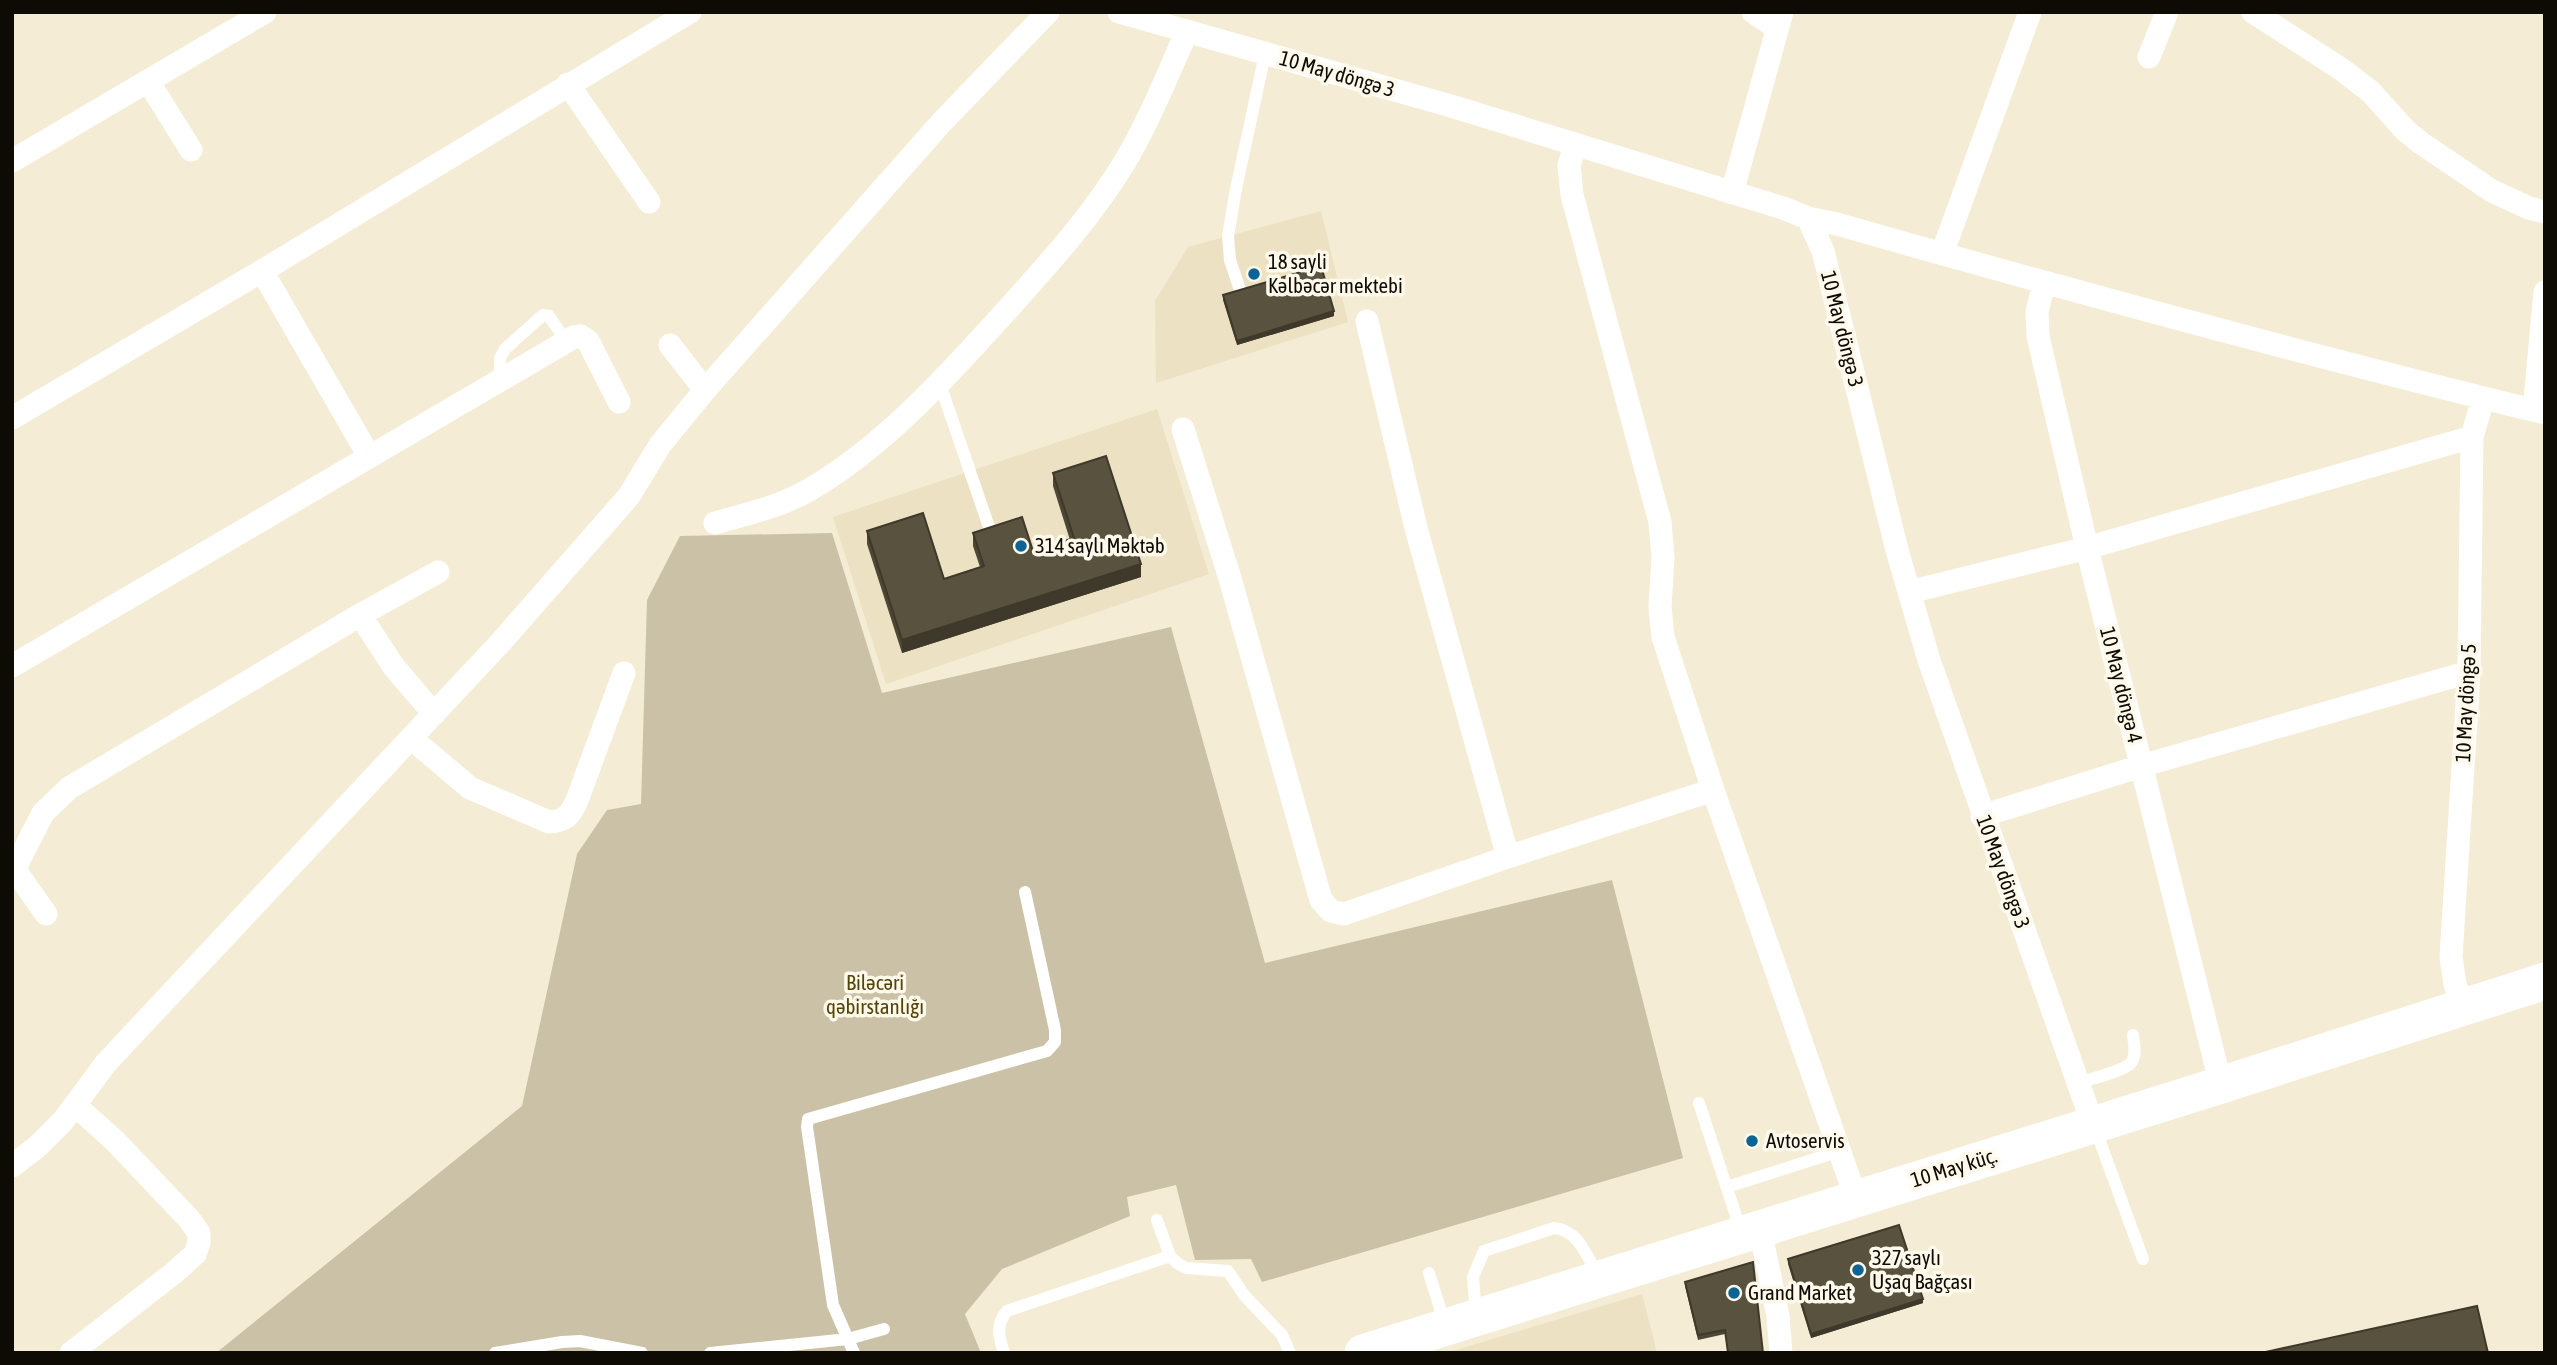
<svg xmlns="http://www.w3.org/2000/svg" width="2557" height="1365" viewBox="0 0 2557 1365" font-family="'Asap Condensed',sans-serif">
	<rect width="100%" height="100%" fill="#f4ecd4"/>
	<path fill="#ece1c3" d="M1321 211 1348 322 1156 383 1155 301 1188 247Z
		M1157 409 1209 574 886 684 833 517Z
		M1642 1294 1657 1353H1446Z"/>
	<path fill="#cbc1a7" d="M832 533 882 693 1171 627 1265 963 1612 880 1683 1158 1262 1282 1251 1259 1195 1260 1176 1185 1127 1197 1130 1216 1002 1269 965 1314 981 1353H216L522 1106 577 854 607 810 641 804 647 600 680 536Z"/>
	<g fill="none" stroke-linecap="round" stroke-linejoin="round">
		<path stroke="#fff" stroke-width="12" d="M1239 287 1230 260 1228 236 1236 189 1265 54
			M500 379V358L505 349 543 315 549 316 566 341
			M940 384 989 527
			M2078 1083C2090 1079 2124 1071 2131 1063 2137 1056 2134 1043 2133 1035
			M1699 1103 1741 1231
			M2095 1128 2143 1259
			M1727 1187 1840 1151
			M1157 1220 1170 1256 1177 1263 1186 1268 1228 1271 1244 1295 1282 1335 1290 1353
			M1429 1273 1445 1324
			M1476 1314 1473 1277 1484 1251 1554 1228C1579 1230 1587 1257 1599 1277
			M495 1353 562 1342 580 1341 642 1353
			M710 1353 848 1339 884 1329
			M854 1353 833 1305 807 1127 808 1119 1047 1051 1055 1042V1030L1025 892
			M1004 1353C999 1337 995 1325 1007 1311L1170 1256"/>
		<path stroke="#fff" stroke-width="23" d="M1119 12 1451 106 1783 208 1808 218 1823 251 1897 550 1929 660 2093 1125
			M1753 12 1777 28
			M2253 12 2341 69 2371 92 2405 130 2421 143 2492 191 2529 208 2545 212
			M2149 57 2167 12
			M148 81 191 150
			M568 84 649 202
			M1575 146 1569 165 1572 195 1660 522 1663 558 1660 607 1663 637 1713 790 1856 1198
			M12 161 265 12
			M1732 193 1782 12
			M1808 218 1837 224C2072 291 2307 355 2545 413
			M1942 254 2030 12
			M262 271 369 456
			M2044 283 2037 312 2038 336 2087 548 2221 1085
			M1367 321 1416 528 1508 857
			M670 345 705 390
			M2534 410 2545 292
			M12 418 262 271 690 12
			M1183 429 1229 575 1321 900 1331 911 1344 914 1508 857 1713 790
			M715 523C746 514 780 507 809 490 885 446 950 373 1008 309 1050 262 1093 215 1126 160 1150 119 1168 74 1187 31
			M1909 592 2087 548 2472 437
			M360 615 438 572
			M12 666 574 337 581 336 588 341 619 402
			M411 738 470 788 549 822C564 821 569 817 576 803L624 673
			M1982 816 2141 766 2469 672
			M15 870 46 914
			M12 874 43 813 69 788 360 615 394 667 434 714
			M2463 1007 2455 984 2451 957 2469 672 2472 437 2483 399
			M12 1166 37 1147 63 1121 106 1063 501 642 629 496 660 445 705 390 941 123 1048 12
			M1760 1229 1778 1316 1781 1353
			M71 1353 175 1272 195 1254 199 1243V1233L189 1219 115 1141 76 1106"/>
		<path stroke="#fff" stroke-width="37" d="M1363 1353 2221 1085 2545 981"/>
	</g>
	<path fill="#4d4735" d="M1223 295 1334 316 1237 345 1223 300Z
		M1053 473 1141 577 902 653 867 544V531L944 579 980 567 973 546V533L1033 551 1070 540 1053 486Z
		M1788 1259 1923 1303 1811 1338 1788 1264Z
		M1753 1262 1725 1334 1698 1340 1685 1286V1282Z"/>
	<path fill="#3e392b" d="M1334 311V316L1237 345V341Z
		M1141 564V577L902 653V640Z
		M1923 1299V1303L1811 1338V1334Z"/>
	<path fill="#59523e" stroke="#3e392b" stroke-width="2" d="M1321 266 1334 311 1237 341 1223 295Z
		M1106 456 1141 564 902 640 867 531 923 513 944 579 984 566 973 533 1022 517 1033 551 1074 538 1053 473Z
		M1899 1225 1923 1299 1811 1334 1788 1259Z
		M1753 1262 1763 1353H1728L1725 1330 1698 1335 1685 1282Z
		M2477 1306 2488 1353H2261Z"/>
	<g fill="#0c6495" stroke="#fef9eb" stroke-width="2.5">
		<circle cx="1254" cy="274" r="7"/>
		<circle cx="1021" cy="546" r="7"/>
		<circle cx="1752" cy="1141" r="7"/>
		<circle cx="1858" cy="1270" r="7"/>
		<circle cx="1734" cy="1293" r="7"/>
	</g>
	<g text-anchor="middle" stroke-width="7" stroke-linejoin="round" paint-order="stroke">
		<g font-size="21" fill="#0e0b05" stroke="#fef9eb">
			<text transform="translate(1337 74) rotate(16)" y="7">10 May döngə 3</text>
			<text transform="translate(1842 329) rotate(76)" y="7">10 May döngə 3</text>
			<text transform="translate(2121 685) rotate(76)" y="7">10 May döngə 4</text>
			<text transform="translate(2466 703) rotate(-87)" y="7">10 May döngə 5</text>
			<text transform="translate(2003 872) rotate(70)" y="7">10 May döngə 3</text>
			<text transform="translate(1954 1168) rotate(-17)" y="7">10 May küç.</text>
		</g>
		<g font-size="21" fill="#0e0b05" stroke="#fef9eb" text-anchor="start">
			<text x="1268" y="269">18 sayli<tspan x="1268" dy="24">Kəlbəcər mektebi</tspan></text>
			<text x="1035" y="553">314 saylı Məktəb</text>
			<text x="1766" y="1148">Avtoservis</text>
			<text x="1872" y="1265">327 saylı<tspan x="1872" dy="24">Uşaq Bağçası</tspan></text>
			<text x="1748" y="1300">Grand Market</text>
		</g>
		<g font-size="21" fill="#544307" stroke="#fef9eb">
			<text x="875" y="990">Biləcəri<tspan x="875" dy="24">qəbirstanlığı</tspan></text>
		</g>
	</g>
	<rect width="2557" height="1365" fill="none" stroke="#0e0b05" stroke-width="28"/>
</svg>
